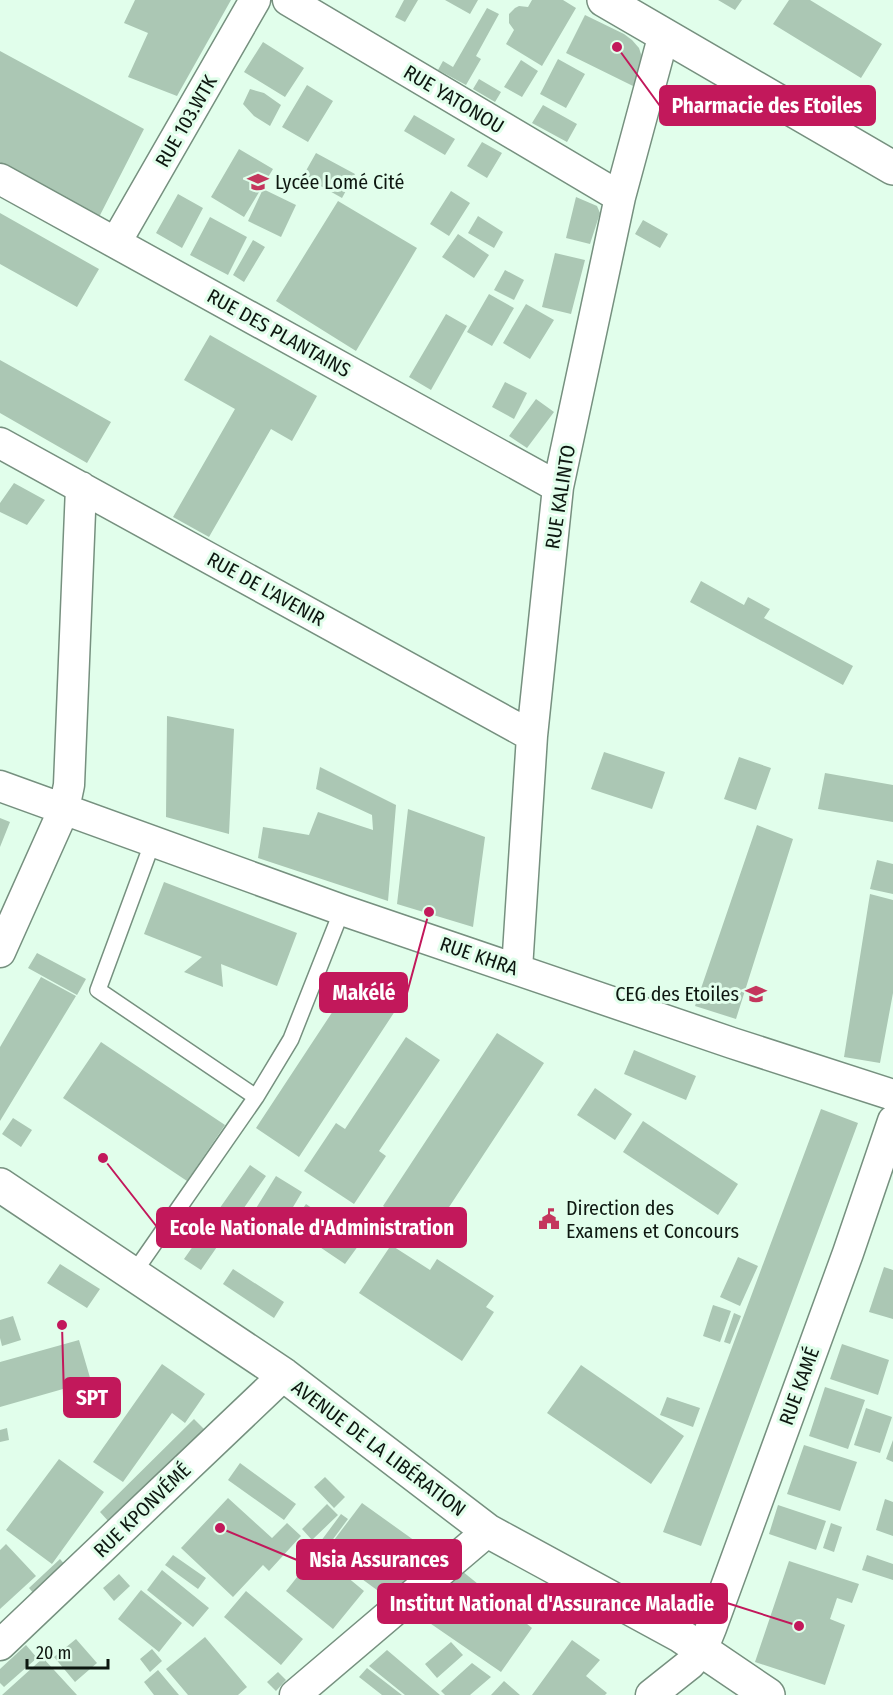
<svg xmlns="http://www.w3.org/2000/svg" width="893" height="1695" viewBox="0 0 893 1695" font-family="'Fira Sans Condensed',sans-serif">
	<rect width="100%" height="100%" fill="#e1feeb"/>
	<path fill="#abc7b4" d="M135 0H231L177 96 128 77 148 33 124 23Z
		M404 0H418L405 22 395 17Z
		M445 0H478L470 14Z
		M532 0H563L576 8 542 66 506 44 514 30 509 23V14L515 8 519 6 528 7Z
		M718 0H742L735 10Z
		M789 0H810L882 44 861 78 773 24Z
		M487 8 499 14 476 56 481 59 466 85 438 70 443 61 453 67Z
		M585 15 624 34 632 40 639 48 642 57V68L639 78 633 86 566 53Z
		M263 42 304 68 285 97 244 72Z
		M0 51 144 129 96 223 0 171Z
		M558 59 585 74 566 108 540 94Z
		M521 60 538 71 522 97 504 87Z
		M479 79 501 92 495 102 473 89Z
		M307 85 333 101 308 142 282 127Z
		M250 89 264 93 281 105 270 126 254 116 243 104Z
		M543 105 577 124 567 142 532 123Z
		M414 115 455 139 445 155 404 131Z
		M482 142 502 153 487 178 467 166Z
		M239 149 273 169 244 217 211 197Z
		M316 153 355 174 342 198 303 176Z
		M263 189 296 205 281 237 248 221Z
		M451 191 470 203 449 236 430 224Z
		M178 194 203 208 182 248 156 233Z
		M576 197 597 206 600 213 590 244 566 238Z
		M338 201 417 248 356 351 276 301Z
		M0 213 99 269 77 307 0 264Z
		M478 216 503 232 494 248 468 233Z
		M210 217 247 237 228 275 190 255Z
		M643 220 668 234 660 248 635 234Z
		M458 234 489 255 474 278 442 257Z
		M253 240 265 247 244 282 233 275Z
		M555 253 585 260 571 314 542 307Z
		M505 270 524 280 514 300 494 290Z
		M489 294 514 308 492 346 467 332Z
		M526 304 554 320 530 359 503 343Z
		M446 314 467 326 431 390 409 377Z
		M210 335 317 396 292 441 271 429 209 537 173 517 235 409 184 380Z
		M0 360 111 422 87 463 0 413Z
		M505 382 527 393 514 419 492 407Z
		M536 399 554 412 527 448 509 436Z
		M14 483 45 500 27 525 0 512V503Z
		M701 581 744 605 748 597 770 609 764 618 853 666 843 685 690 602Z
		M167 716 234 729 229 834 166 817Z
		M604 752 665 772 652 809 591 789Z
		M739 757 771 768 756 810 724 799Z
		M320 767 396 805 388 901 258 858 263 827 309 835 318 812 373 830 372 815 316 789Z
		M825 773 893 785V822L818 809Z
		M408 809 485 837 473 927 397 904Z
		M0 818 10 822 0 847Z
		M757 825 793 839 736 1019 695 1006Z
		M877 860 893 864V894L870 889Z
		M164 882 297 933 277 986 221 964 223 987 184 972 202 957 144 934Z
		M870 894 893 900V993L880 1063 844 1057Z
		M37 953 86 979 77 995 28 968Z
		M358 973 401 1002 299 1157 256 1128Z
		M41 977 76 996 0 1121V1047Z
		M497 1033 544 1063 430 1236 383 1206Z
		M406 1037 440 1060 379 1151 386 1156 354 1204 304 1171 336 1123 345 1129Z
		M101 1042 225 1125 187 1181 63 1098Z
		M634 1050 696 1076 686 1100 624 1074Z
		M595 1088 632 1114 615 1140 577 1115Z
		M821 1109 858 1123 701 1546 663 1532Z
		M13 1118 32 1130 21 1147 2 1134Z
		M643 1121 738 1184 718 1215 623 1152Z
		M250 1165 266 1176 201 1270 184 1259Z
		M276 1176 302 1192 280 1229 253 1213Z
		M306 1204 361 1242 345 1264 290 1227Z
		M391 1245 430 1270 437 1259 494 1296 486 1307 494 1312 462 1361 359 1293Z
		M738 1257 758 1266 740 1306 720 1297Z
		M60 1264 100 1289 87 1308 47 1283Z
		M884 1267 893 1270V1319L869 1312Z
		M233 1269 284 1302 274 1318 223 1284Z
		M713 1305 731 1311 720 1342 703 1336Z
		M734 1313 741 1316 730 1344 724 1342Z
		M13 1316 21 1340 2 1346 0 1338V1320Z
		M79 1340 91 1381 0 1407V1362Z
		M842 1344 889 1360 878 1395 830 1379Z
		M162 1364 205 1394 185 1423 172 1413 123 1482 93 1462Z
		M581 1365 684 1436 651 1484 547 1413Z
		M825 1387 865 1400 848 1449 809 1436Z
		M667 1397 700 1408 693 1427 660 1415Z
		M866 1408 892 1417 880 1453 854 1445Z
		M194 1419 204 1429 110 1523 100 1512Z
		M7 1428 9 1440 0 1442V1430Z
		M893 1440V1462L886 1459Z
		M804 1445 857 1462 840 1511 787 1494Z
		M59 1459 104 1492 52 1564 6 1530Z
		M240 1463 296 1504 284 1520 228 1480Z
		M325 1477 345 1497 334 1508 314 1487Z
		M228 1498 272 1538 287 1523 301 1536 269 1571 263 1565 233 1597 181 1548Z
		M885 1499 893 1502V1536L876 1530Z
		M362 1503 429 1551 392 1601 325 1552Z
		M327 1504 338 1515 312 1540 302 1529Z
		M778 1505 826 1521 816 1550 769 1534Z
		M341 1514 348 1519 325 1550 318 1545Z
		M831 1523 842 1527 834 1552 823 1548Z
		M6 1544 36 1576 0 1609V1550Z
		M317 1552 364 1591 333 1629 286 1591Z
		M173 1555 206 1578 198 1589 165 1565Z
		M867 1555 893 1564V1580L862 1570Z
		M60 1559 66 1566 35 1595 29 1588Z
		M789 1561 859 1584 852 1603 837 1598 830 1619 845 1625 825 1685 755 1662Z
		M162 1570 209 1608 193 1627 147 1590Z
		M462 1571 532 1628 501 1672 418 1615Z
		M119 1574 130 1586 114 1601 103 1588Z
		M141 1590 182 1623 159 1652 118 1619Z
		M246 1591 303 1639 281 1665 224 1617Z
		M205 1637 247 1687 238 1695H188L166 1669Z
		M76 1639 97 1663 75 1682 54 1657Z
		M572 1640 600 1660 586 1676 607 1693 605 1695H532Z
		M451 1642 463 1655 437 1678 425 1664Z
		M26 1645 37 1658 4 1687 0 1683V1669Z
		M152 1649 162 1661 150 1672 140 1659Z
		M387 1650 440 1695H405L369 1666Z
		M43 1658 77 1695H2Z
		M472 1663 491 1677 470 1695H445L441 1691Z
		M367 1668 402 1695H382L359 1677Z
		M158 1670 179 1695H154L144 1682Z
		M278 1672 286 1680 276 1691 267 1682Z
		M504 1681 520 1695H491Z"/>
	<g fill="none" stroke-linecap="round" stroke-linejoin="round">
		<defs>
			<path id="lane" d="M153 841 98 990 256 1097 291 1039 342 910
				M133 1274 256 1097"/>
			<path id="street" d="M288 0 620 197
				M0 179 558 487
				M116 242 255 0
				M0 443 532 736
				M0 786 342 910 732 1043 893 1095
				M0 952 64 809 69 785 81 487
				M517 969 532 736 558 487 620 197 664 34
				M0 1645 284 1375
				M295 1695 488 1531
				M651 1695 690 1664 702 1650 711 1628 848 1253 893 1121"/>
			<path id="secondary" d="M604 0 893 168
				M0 1185 284 1375 488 1531 681 1636 768 1695"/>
		</defs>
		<use href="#lane" stroke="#76907f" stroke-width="18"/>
		<use href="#street" stroke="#76907f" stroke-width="33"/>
		<use href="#secondary" stroke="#76907f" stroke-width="36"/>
		<use href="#lane" stroke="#fff" stroke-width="15"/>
		<use href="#street" stroke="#fff" stroke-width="30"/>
		<use href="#secondary" stroke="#fff" stroke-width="33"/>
	</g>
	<defs>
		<symbol id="school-bare" viewBox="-9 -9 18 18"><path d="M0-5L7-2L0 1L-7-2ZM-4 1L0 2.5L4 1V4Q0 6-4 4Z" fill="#c4365d" stroke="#e1feeb" stroke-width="2.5" paint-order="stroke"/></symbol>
		<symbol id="civic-bare" viewBox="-9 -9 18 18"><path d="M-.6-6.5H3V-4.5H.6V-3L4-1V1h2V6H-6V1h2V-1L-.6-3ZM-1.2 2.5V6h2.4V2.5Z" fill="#c4365d" stroke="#e1feeb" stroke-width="2.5" paint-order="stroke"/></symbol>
	</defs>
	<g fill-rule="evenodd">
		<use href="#school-bare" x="243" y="167" width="30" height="30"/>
		<use href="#school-bare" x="741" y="979" width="30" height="30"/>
		<use href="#civic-bare" x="534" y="1204" width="30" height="30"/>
	</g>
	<g text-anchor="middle" stroke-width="6" stroke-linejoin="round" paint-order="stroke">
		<g font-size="20" fill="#0d1710" stroke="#e1feeb">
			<text transform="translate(454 99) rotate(31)" y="7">RUE YATONOU</text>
			<text transform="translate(186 121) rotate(-60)" y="7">RUE 103.WTK</text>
			<text transform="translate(279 333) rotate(29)" y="7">RUE DES PLANTAINS</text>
			<text transform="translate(560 497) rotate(-81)" y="7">RUE KALINTO</text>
			<text transform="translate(266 589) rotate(29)" y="7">RUE DE L'AVENIR</text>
			<text transform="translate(479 956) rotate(19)" y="7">RUE KHRA</text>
			<text transform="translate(799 1386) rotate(-70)" y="7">RUE KAMÉ</text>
			<text transform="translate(379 1448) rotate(37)" y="7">AVENUE DE LA LIBÉRATION</text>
			<text transform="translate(142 1510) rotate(-44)" y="7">RUE KPONVÉMÉ</text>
		</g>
		<g font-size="20" fill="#0d1710" stroke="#e1feeb" text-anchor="start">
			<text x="275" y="189">Lycée Lomé Cité</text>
			<text x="739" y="1001" text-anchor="end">CEG des Etoiles</text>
			<text x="566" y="1215">Direction des<tspan x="566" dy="23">Examens et Concours</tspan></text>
		</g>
	</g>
	<path fill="none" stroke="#c2185b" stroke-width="2" d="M617 47L660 106M429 912L407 993M103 1158L157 1227M62 1325L64 1397M220 1528L297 1560M799 1626L727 1603"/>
	<g fill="#c2185b" stroke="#e1feeb" stroke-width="2">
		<circle cx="617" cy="47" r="6"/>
		<circle cx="429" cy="912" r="6"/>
		<circle cx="103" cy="1158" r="6"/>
		<circle cx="62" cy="1325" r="6"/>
		<circle cx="220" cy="1528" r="6"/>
		<circle cx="799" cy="1626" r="6"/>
	</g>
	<g fill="#c2185b" stroke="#c2185b" stroke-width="2">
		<rect x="660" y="86" width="215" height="39" rx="6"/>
		<rect x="320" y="973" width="87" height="39" rx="6"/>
		<rect x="157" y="1208" width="309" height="39" rx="6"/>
		<rect x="64" y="1378" width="56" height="39" rx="6"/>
		<rect x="297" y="1540" width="164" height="39" rx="6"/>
		<rect x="378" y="1584" width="349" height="39" rx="6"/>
	</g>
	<g font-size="21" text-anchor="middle" font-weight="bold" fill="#fff">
		<text x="767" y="113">Pharmacie des Etoiles</text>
		<text x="364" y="1000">Makélé</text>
		<text x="312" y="1235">Ecole Nationale d'Administration</text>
		<text x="92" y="1405">SPT</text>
		<text x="379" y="1567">Nsia Assurances</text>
		<text x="552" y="1611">Institut National d'Assurance Maladie</text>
	</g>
	<path d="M27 1659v9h81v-9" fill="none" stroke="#0d1710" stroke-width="3"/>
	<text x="36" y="1659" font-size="18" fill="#0d1710" stroke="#e1feeb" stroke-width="4.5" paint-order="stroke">20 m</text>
</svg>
